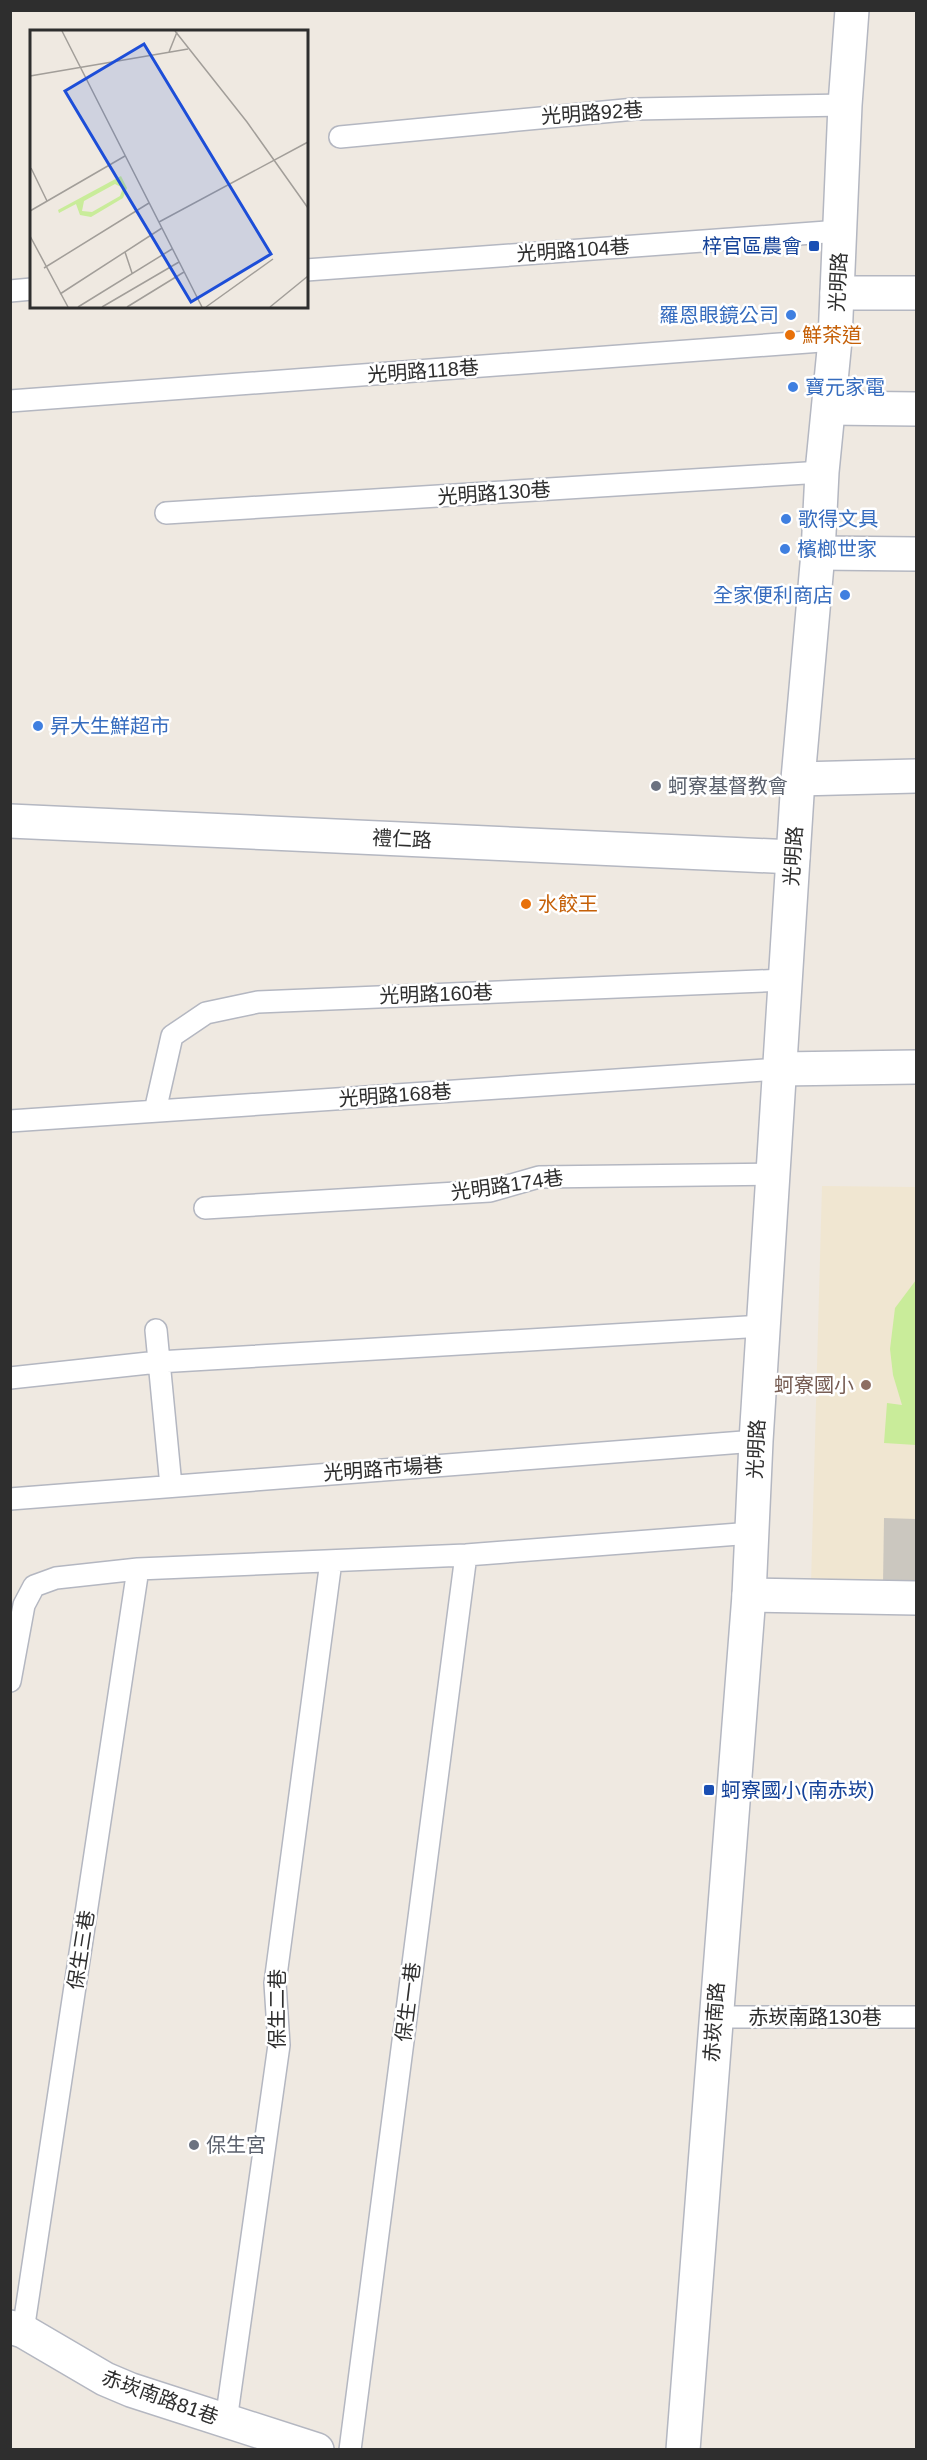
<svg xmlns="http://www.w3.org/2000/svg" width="927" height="2460" viewBox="0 0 927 2460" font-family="Arial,'Noto Sans TC',sans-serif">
	<rect width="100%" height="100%" fill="#efe9e1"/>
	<path fill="#f0e6d1" d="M822 1186 916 1187V1584H811Z"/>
	<path fill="#c9ec9a" d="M916 1280V1445L884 1443 887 1403 902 1405 893 1375 890 1349 895 1308Z"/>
	<path fill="#0003" d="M886 1520H916V1606Z"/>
	<path fill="#cbc7bf" d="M884 1518 916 1519V1586L883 1585Z"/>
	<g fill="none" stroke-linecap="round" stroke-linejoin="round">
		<defs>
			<path id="service" d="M340 137 635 109 845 105
				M306 270 840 231
				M10 291 32 289
				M10 401 835 340
				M166 513 822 472
				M155 1111 172 1036 206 1013 258 1002 785 980
				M10 1121 780 1069
				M205 1208 490 1191 539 1177 774 1174
				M156 1330 171 1486
				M10 1378 158 1362 763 1326
				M10 1499 756 1441
				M10 1681 24 1605 34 1586 56 1578 138 1569 466 1555 752 1533
				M714 2017H916
				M23 2331 138 1569
				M226 2421 279 2045 275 1983 331 1561
				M350 2450 466 1555"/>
			<path id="minor" d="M837 293H916
				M829 408 916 409
				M818 553 916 554
				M798 779 916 776
				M10 821 793 857
				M780 1069 916 1067
				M749 1595 916 1598
				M10 2327 23 2331 105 2379 131 2390 317 2450"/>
			<path id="tertiary" d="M683 2450 749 1595 756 1441 798 779 818 553 822 472 835 340 845 105 852 10"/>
		</defs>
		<use href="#service" stroke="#b4b7c1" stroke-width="24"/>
		<use href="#minor" stroke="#b4b7c1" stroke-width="36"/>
		<use href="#tertiary" stroke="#b4b7c1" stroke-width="36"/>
		<use href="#service" stroke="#fff" stroke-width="21"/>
		<use href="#minor" stroke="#fff" stroke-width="33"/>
		<use href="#tertiary" stroke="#fff" stroke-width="33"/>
	</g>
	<g fill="#1a4fb4" stroke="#fff" stroke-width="2">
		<rect x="808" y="240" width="12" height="12" rx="3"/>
		<rect x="703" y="1784" width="12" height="12" rx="3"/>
	</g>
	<g fill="#3f7fe0" stroke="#fff" stroke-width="2">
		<circle cx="791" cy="315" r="6"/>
		<circle cx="793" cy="387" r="6"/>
		<circle cx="786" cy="519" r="6"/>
		<circle cx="785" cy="549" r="6"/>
		<circle cx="845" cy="595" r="6"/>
		<circle cx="38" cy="726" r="6"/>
	</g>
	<g fill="#e8710a" stroke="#fff" stroke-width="2">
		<circle cx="790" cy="335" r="6"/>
		<circle cx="526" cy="904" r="6"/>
	</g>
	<g fill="#6b7280" stroke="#fff" stroke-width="2">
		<circle cx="656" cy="786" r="6"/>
		<circle cx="194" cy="2145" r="6"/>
	</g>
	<circle fill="#8d6e63" stroke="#fff" stroke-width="2" cx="866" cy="1385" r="6"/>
	<g text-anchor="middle" stroke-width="5" stroke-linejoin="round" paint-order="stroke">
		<g font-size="20" fill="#2e2e2e" stroke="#fff">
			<text transform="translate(592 113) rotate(-4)" y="7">光明路92巷</text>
			<text transform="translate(573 250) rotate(-4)" y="7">光明路104巷</text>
			<text transform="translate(838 282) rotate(-87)" y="7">光明路</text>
			<text transform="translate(423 371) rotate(-4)" y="7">光明路118巷</text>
			<text transform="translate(494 493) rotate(-4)" y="7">光明路130巷</text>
			<text transform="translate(402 839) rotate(3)" y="7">禮仁路</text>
			<text transform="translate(793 856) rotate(-86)" y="7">光明路</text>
			<text transform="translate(436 994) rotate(-2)" y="7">光明路160巷</text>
			<text transform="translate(395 1095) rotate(-4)" y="7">光明路168巷</text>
			<text transform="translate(507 1185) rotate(-8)" y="7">光明路174巷</text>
			<text transform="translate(756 1449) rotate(-87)" y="7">光明路</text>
			<text transform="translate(383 1469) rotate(-4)" y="7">光明路市場巷</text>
			<text transform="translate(81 1950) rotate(-81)" y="7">保生三巷</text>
			<text transform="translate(408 2002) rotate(-83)" y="7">保生一巷</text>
			<text transform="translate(277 2009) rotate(-90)" y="7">保生二巷</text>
			<text x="815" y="2024">赤崁南路130巷</text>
			<text transform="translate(714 2022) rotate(-86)" y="7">赤崁南路</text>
			<text transform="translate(160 2397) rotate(20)" y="7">赤崁南路81巷</text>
		</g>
		<g font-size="20" fill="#164399" stroke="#fff" text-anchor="end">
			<text x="802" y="253">梓官區農會</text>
			<text x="721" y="1797" text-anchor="start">蚵寮國小(南赤崁)</text>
		</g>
		<g font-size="20" fill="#366cbe" stroke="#fff" text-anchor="start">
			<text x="779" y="322" text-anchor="end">羅恩眼鏡公司</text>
			<text x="805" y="394">寶元家電</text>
			<text x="798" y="526">歌得文具</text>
			<text x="797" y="556">檳榔世家</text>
			<text x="833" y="602" text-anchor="end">全家便利商店</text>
			<text x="50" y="733">昇大生鮮超市</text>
		</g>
		<g font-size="20" fill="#c56008" stroke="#fff" text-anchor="start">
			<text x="802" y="342">鮮茶道</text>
			<text x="538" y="911">水餃王</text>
		</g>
		<g font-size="20" fill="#5b616d" stroke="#fff" text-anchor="start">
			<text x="668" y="793">蚵寮基督教會</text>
			<text x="206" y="2152">保生宮</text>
		</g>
		<g font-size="20" fill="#785e54" stroke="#fff" text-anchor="end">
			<text x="854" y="1392">蚵寮國小</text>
		</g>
	</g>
	<g transform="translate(30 30)">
		<rect width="278" height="278" fill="#efe9e1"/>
		<path d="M91 146 97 158 93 168 61 187 50 185 46 174 29 183 28 180ZM85 154 93 158 90 166 62 182 52 181 54 171Z" fill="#c9ec9a" fill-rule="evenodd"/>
		<path fill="none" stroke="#a29e99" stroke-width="1.5" d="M32 1 172 277M145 1 217 92 278 178M139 22 147 2M0 46 158 19M1 138 17 171M0 181 95 126M129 192 278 112M0 206 38 277M95 222 102 243M14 238 119 173M30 264 132 198M48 277 142 219M72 277 149 232M97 277 154 242M176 277 243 229M240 277 278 246"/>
		<path fill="#1d4ed8" fill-opacity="0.15" stroke="#1d4ed8" stroke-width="3" d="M114 14 241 224 161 272 35 61Z"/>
		<rect width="278" height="278" fill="none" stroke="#2e2e2e" stroke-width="3"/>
	</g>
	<rect width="927" height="2460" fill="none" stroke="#2e2e2e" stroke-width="24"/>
</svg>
